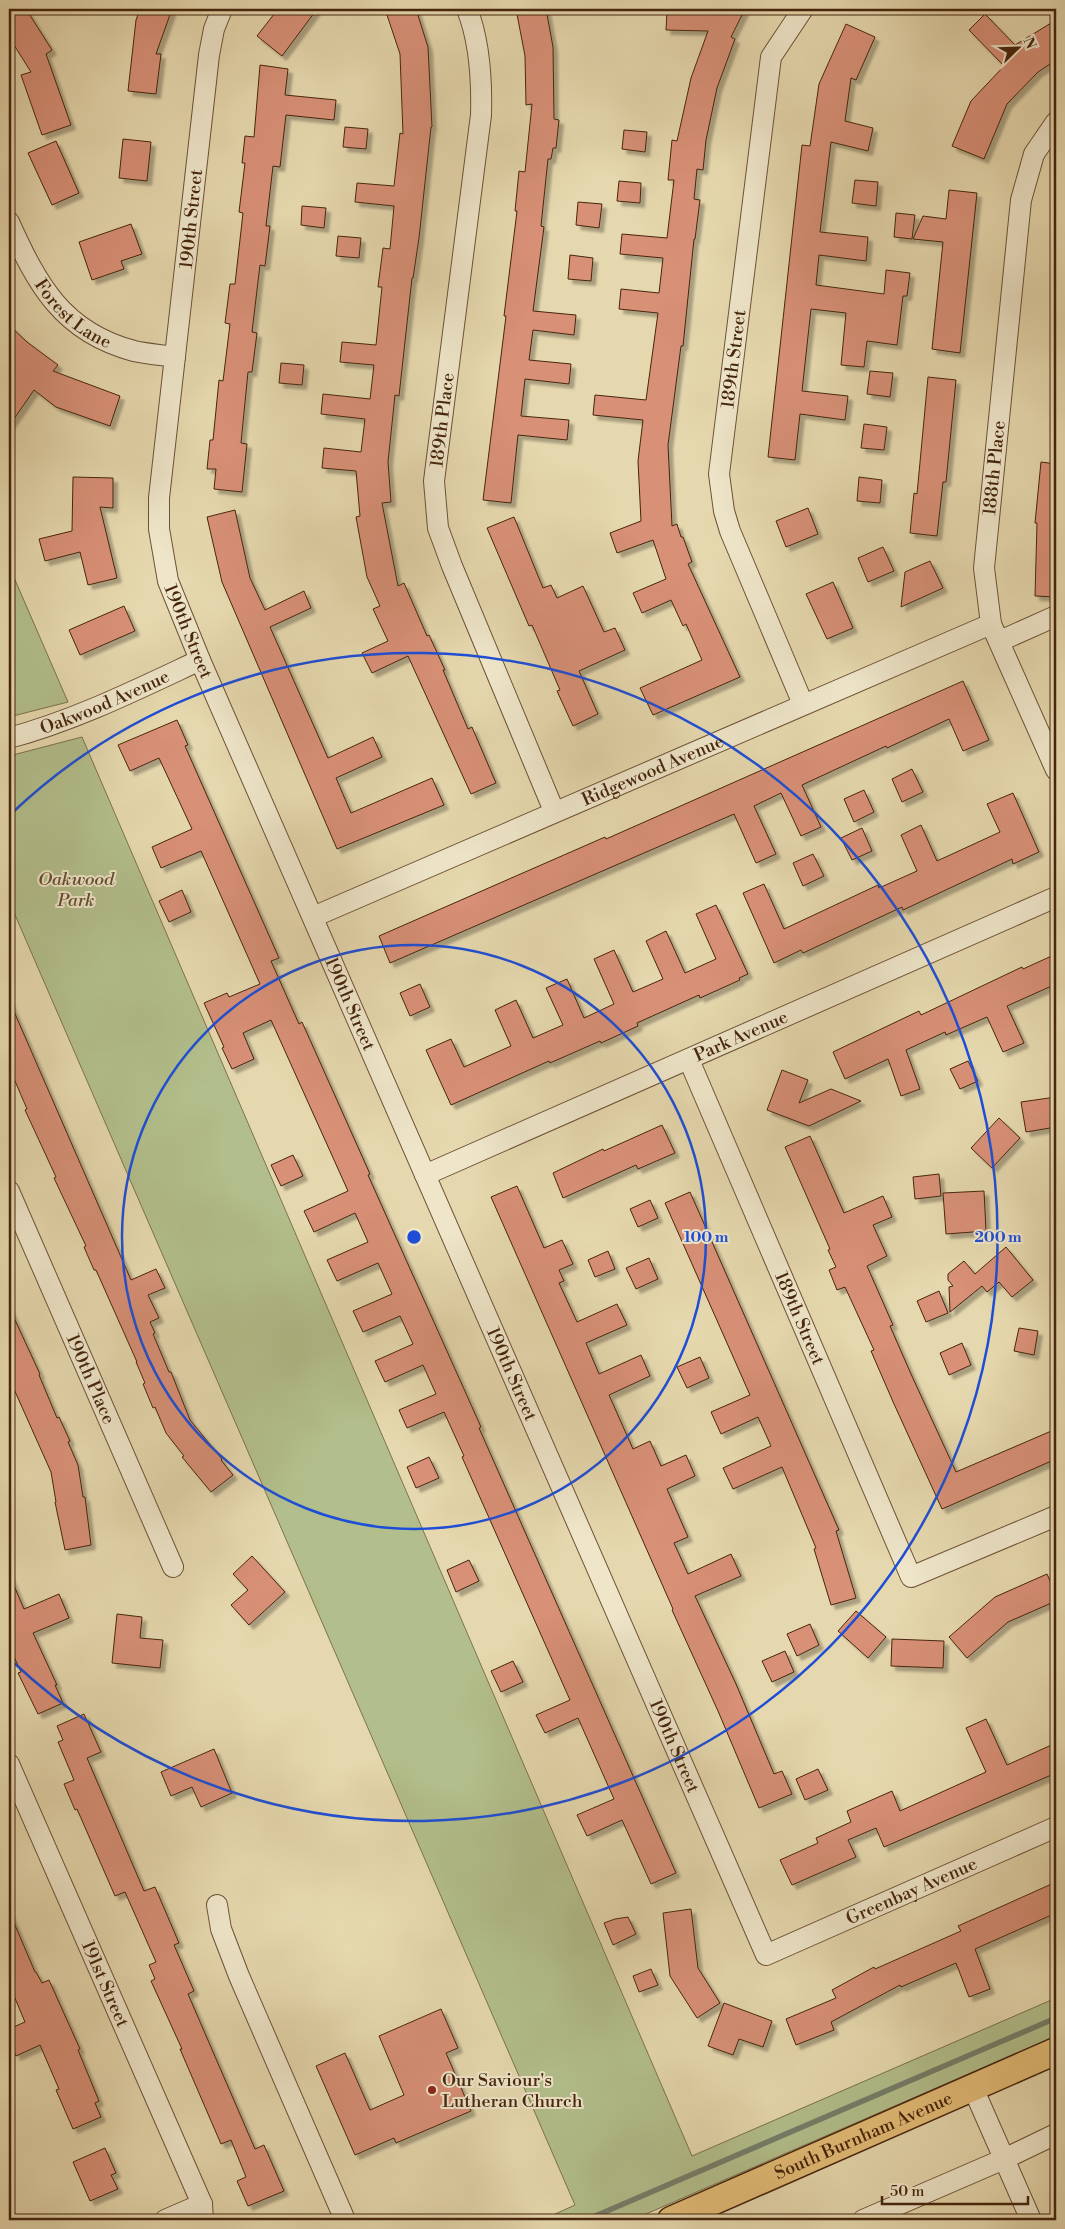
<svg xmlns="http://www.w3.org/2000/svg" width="1065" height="2229" viewBox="0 0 1065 2229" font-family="'Libre Bodoni',serif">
	<defs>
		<filter id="shadow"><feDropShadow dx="4.5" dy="4.5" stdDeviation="1" flood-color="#0004"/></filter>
	</defs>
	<rect width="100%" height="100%" fill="#e6d8ae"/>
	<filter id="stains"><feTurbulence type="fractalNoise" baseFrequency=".004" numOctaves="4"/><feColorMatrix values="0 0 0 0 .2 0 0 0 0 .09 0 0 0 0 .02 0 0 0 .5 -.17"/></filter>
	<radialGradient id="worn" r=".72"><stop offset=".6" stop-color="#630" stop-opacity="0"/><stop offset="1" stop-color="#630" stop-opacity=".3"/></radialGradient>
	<path fill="#b2bf8c" stroke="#7c724d" d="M9 566 68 702 9 717Z
		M82 737 692 2156 1056 1998V2036L632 2220H542L575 2205 9 901V756Z"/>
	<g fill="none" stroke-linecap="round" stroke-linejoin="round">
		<path stroke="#767e6a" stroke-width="5.5" d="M586 2220 1056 2018"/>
	</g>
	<path fill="#d89077" stroke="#45250e" filter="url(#shadow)" d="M9 9H26L52 50 46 54 71 125 42 135 21 75 31 72 9 37Z
		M140 9H172L156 54H161L156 94 128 91 136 20Z
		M278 9H317L282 56 257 36Z
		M385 9H416L428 47 432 127H431L419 238 413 278H412L399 396 395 395 388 462 391 502 382 503 398 586 404 583 427 636 429 635 445 670H443L468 729 472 727 496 783 471 794 408 656 372 673 362 653 388 641 373 609 380 606 367 577 356 517 360 516 356 471 322 468 324 448 361 452 365 419 321 414 323 394 370 399 374 365 340 362 342 342 376 345 382 287H378L383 248 390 249 394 206 355 202 357 183 394 186 400 133 403 134 400 54Z
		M516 9H546L553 47 554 119 559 120 556 148H553L551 159H548L541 226 544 227 533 311 576 315 574 335 533 330 529 360 571 364 569 384 525 379 521 416 569 420 567 440 518 435 511 503 483 500 506 316H504L517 211H515L519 171 525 172 532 104 526 105 525 56Z
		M714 9H745L731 37 735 39 717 88 706 140 703 170 697 169 694 199 700 200 695 239H694L683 346H681L668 445 672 526 677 524 681 537H683L692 562 688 564 740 677 653 715 640 688 702 660 686 624 683 626 671 600 642 613 633 593 666 579 653 540 617 553 610 533 641 521 638 461 643 420 593 415 595 395 646 400 658 313 619 309 621 289 659 293 663 258 620 254 622 234 667 238 674 180H668L672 140 677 141 691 78 708 31 666 30 667 12 712 14Z
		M985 14 1015 45 1056 20V60L1038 72 1007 104 984 159 952 146 971 101 1004 66 969 30Z
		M846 24 875 37 856 80 851 78 845 121 873 128 868 151 831 142 820 232 868 237 866 261 819 255 816 285 884 294 886 270 910 273 907 296H903L897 345 867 341 864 367 841 365 846 313 811 309 802 391 848 396 845 420 800 414 795 460 768 457 802 145 810 146 819 84Z
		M260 65 288 69 285 95 336 100 334 120 286 115 280 167 273 166 266 226H270L265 266 260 265 252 332 257 333 252 372H248L241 443 247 444 242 492 214 489 216 469H207L210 440H213L219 380 223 381 230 324 225 323 230 284H235L243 213 239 212 245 163H242L245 136 254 137Z
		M345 127 368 129 366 149 343 147Z
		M624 130 647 132 645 152 622 149Z
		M123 139 151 142 147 181 119 178Z
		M56 141 79 193 52 205 28 153Z
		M855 180 878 182 876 206 852 203Z
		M619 181 641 183 640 203 617 201Z
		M949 190 977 193 960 353 932 349 943 242 913 239 923 216 946 219Z
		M578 202 602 204 599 228 576 225Z
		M302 206 326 208 324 228 301 225Z
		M896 213 915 215 912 239 894 237Z
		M131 224 142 254 121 261 124 269 92 280 79 242Z
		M338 236 361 238 359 258 336 256Z
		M570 255 593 258 591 281 568 279Z
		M9 325 27 342 58 365 53 371 120 396 110 426 56 407 34 390 9 426Z
		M281 363 304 365 302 385 279 383Z
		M870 371 893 373 890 397 867 394Z
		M928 377 956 380 946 482H943L937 536 910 533 914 493 917 494Z
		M864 424 887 427 884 450 861 448Z
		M1041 462 1056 464V597L1035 596 1037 523H1035Z
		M73 477 113 478V508L100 507 117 578 88 585 80 552 45 561 39 539 72 531Z
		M859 477 882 480 880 503 857 501Z
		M808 508 818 534 786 547 776 521Z
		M235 510 250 578 265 610 304 591 311 608 270 627 328 758 373 737 382 757 336 778 351 813 432 778 444 805 337 849 222 582 207 517Z
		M514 517 543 588 551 585 557 598 583 586 604 632 615 628 625 650 579 671 598 714 573 726 557 691 560 690 532 625 529 626 487 528Z
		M883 547 894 571 868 582 858 558Z
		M930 561 943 588 901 607 905 572Z
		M833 582 853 628 827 639 806 594Z
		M124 606 135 631 80 655 69 630Z
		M963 681 989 740 963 751 949 719 887 748 886 746 802 785 821 827 801 836 781 793 754 806 776 854 756 863 734 814 390 963 379 936 605 837 606 839Z
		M177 720 188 745 185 746 279 958 271 961 299 1024 302 1022 370 1174 368 1175 481 1427 479 1428 676 1873 651 1884 622 1820 587 1836 577 1815 614 1799 578 1718 545 1733 536 1715 570 1700 462 1457 464 1456 444 1412 407 1428 399 1410 436 1394 423 1365 385 1382 375 1361 413 1344 400 1316 363 1332 353 1311 392 1294 378 1263 337 1281 327 1260 368 1242 355 1213 314 1232 304 1211 348 1191 271 1020 243 1033 254 1059 232 1069 222 1048 224 1047 204 1003 227 993 229 997 260 984 201 851 161 868 152 847 192 829 159 758 130 771 118 745Z
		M912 769 923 792 902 802 892 779Z
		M864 790 874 812 854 822 844 799Z
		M1013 793 1039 852 1013 864 1012 859 903 910 902 907 803 953 801 950 774 963 743 893 764 884 784 929 878 885 879 888 917 871 901 835 921 825 937 861 1000 832 987 804Z
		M862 828 872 851 852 860 841 838Z
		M813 854 824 876 803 886 793 863Z
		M182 890 191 912 169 922 159 901Z
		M716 905 748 974 739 978 740 980 700 998 699 995 637 1023 638 1026 601 1043 600 1041 550 1063 549 1061 451 1105 426 1050 451 1039 464 1067 511 1046 495 1010 516 1000 533 1038 563 1025 546 988 567 979 584 1018 614 1004 594 959 614 950 633 992 663 979 646 941 666 931 685 973 716 959 696 914Z
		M1056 954V984L1007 1006 1024 1043 1003 1052 987 1017 946 1035 945 1032 906 1050 920 1089 901 1096 888 1059 845 1079 833 1052 919 1011 921 1015 1022 967 1023 969Z
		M420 984 430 1007 410 1016 400 993Z
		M9 1000 131 1280 156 1269 165 1288 148 1295 159 1318 150 1322 155 1333 153 1334 169 1372H171L190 1420 222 1459 221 1460 233 1475 211 1492 182 1457 184 1456 166 1433 155 1407 153 1408 143 1384 145 1383 136 1362H137L96 1270H94L84 1247 86 1246 54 1178 56 1177 25 1110 27 1109 9 1067Z
		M968 1061 978 1081 960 1089 950 1069Z
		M782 1070 808 1080 799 1103 831 1089 861 1101 809 1126 767 1110Z
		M1056 1097V1127L1026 1132 1021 1102Z
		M999 1118 1020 1138 992 1168 971 1148Z
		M662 1125 675 1153 638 1169 636 1165 563 1198 553 1173 603 1149 604 1151Z
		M810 1136 844 1213 883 1196 892 1217 873 1225 887 1256 867 1266 893 1325 890 1326 911 1374 956 1472 1056 1429V1459L942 1509 894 1404 871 1351 874 1350 845 1287 837 1290 829 1270 836 1267 828 1250 830 1249 785 1147Z
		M293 1155 303 1176 281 1186 271 1165Z
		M939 1174 941 1196 915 1199 913 1177Z
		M517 1186 544 1248 562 1240 573 1264 559 1270 564 1281 559 1283 577 1322 617 1304 627 1325 586 1343 599 1374 641 1355 650 1376 609 1395 633 1449 650 1441 661 1466 686 1455 695 1476 667 1489 688 1537 674 1543 688 1574 731 1554 741 1576 695 1596 736 1684 774 1774 782 1771 792 1794 759 1808 718 1711 672 1610 673 1609 491 1197Z
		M984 1191 986 1231 946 1234 943 1193Z
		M690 1192 839 1530 836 1531 856 1598 831 1605 814 1549 816 1548 782 1467 733 1489 723 1468 771 1446 758 1417 721 1434 711 1412 750 1395 665 1203Z
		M650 1200 658 1218 638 1227 630 1209Z
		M1006 1247 1033 1280 1012 1297 999 1282 987 1292 982 1286 950 1312 949 1287 953 1286 948 1280V1274L964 1261 975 1274Z
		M608 1251 615 1269 595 1277 588 1260Z
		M649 1258 658 1279 636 1289 626 1268Z
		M939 1291 948 1313 926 1322 917 1301Z
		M9 1307 40 1374 39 1375 57 1418 59 1417 70 1441 68 1442 78 1465 83 1497H85L91 1545 65 1550 55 1502H56L51 1472 9 1378Z
		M1019 1328 1038 1331 1034 1355 1014 1351Z
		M962 1343 971 1365 949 1375 940 1353Z
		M700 1357 709 1378 687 1388 677 1367Z
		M429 1457 439 1478 416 1488 407 1467Z
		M252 1556 285 1592 249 1625 231 1605 248 1590 233 1574Z
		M469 1560 479 1581 456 1592 447 1570Z
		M9 1574 24 1609 59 1594 69 1618 33 1633 57 1685H55L63 1703 38 1714 18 1673 21 1672 9 1646Z
		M1047 1574 1056 1594V1601L1008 1622 967 1658 949 1637 995 1597Z
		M856 1611 886 1637 868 1658 838 1631Z
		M117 1614 142 1617 140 1638 163 1640 160 1668 112 1663Z
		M810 1624 819 1645 797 1656 787 1634Z
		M892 1639 944 1641 943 1668 891 1666Z
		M785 1651 794 1672 772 1682 762 1661Z
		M513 1661 523 1682 501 1692 491 1671Z
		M84 1714 101 1752 87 1758 144 1891 155 1887 179 1943 174 1945 194 1991 188 1994 255 2149 264 2145 284 2191 248 2206 237 2181 246 2177 231 2140 221 2144 180 2049H182L151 1981 155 1979 149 1965 156 1962 125 1892 115 1896 77 1809 75 1810 64 1784 74 1780 58 1742 63 1740 57 1726Z
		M986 1719 1007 1765 1056 1743V1773L884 1847 876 1828 848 1840 856 1857 792 1885 780 1860 818 1843 816 1838 851 1822 847 1811 892 1791 900 1811 986 1772 966 1728Z
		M214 1749 232 1793 201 1807 192 1787 171 1796 161 1772Z
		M818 1769 828 1790 805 1800 796 1779Z
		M1056 1882V1913L975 1949 990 1989 969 1997 956 1963 901 1987 900 1985 831 2022 834 2030 796 2045 786 2019 836 1998 832 1990 874 1967 875 1969 961 1931 958 1926Z
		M691 1909 698 1968 720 2003 697 2018 670 1976 663 1913Z
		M9 1911 35 1972H36L42 1983 49 1980 80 2049 78 2050 99 2101 95 2103 101 2117 73 2129 56 2090 59 2089 40 2045 16 2056 9 2041V2029L25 2022 9 1984Z
		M628 1917 636 1934 613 1945 604 1923 615 1919Z
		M651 1969 658 1985 639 1992 633 1976Z
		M724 2003 772 2021 763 2047 739 2039 733 2055 708 2046Z
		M441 2009 458 2048 446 2053 471 2111 396 2143 394 2138 355 2155 316 2066 345 2053 370 2110 404 2095 379 2036Z
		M105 2148 116 2173 111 2175 118 2189 90 2201 73 2162Z"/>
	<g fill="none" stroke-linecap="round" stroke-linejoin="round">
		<defs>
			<g id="minor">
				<path id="s1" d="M222 9 214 29 209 55 159 498V529L168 581 200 660 766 1955 1056 1827"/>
				<path d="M467 9C480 42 482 80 481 115L434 481 438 528 452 566 554 811"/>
				<path d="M1056 122 1034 154 1021 200 984 568 991 624 1056 770"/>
				<path id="s2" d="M9 222C37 284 62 332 134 351 147 354 162 355 175 357"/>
				<path d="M1000 641 1056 616"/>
				<path id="s3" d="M803 704 730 531 724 511 719 474 771 57 803 9"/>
				<path id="s4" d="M9 738C76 720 138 689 200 660"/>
				<path id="s5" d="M313 917 991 624"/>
				<path id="s6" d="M689 1060 911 1577 1056 1516"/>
				<path id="s7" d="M425 1175 1056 897"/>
				<path id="s8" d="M9 1191 173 1567"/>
				<path id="s9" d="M9 1764 202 2204 203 2220"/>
				<path d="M217 1905 221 1929 239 1976 345 2220"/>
				<path d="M973 2088 1031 2220"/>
				<path d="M165 2220 202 2204"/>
				<path d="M863 2220 1004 2159 1056 2134"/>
			</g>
			<g id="major">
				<path id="s10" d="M671 2220 1056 2051"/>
			</g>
		</defs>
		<use href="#minor" stroke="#6d5236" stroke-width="22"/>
		<use href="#major" stroke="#45250e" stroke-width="29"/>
		<use href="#minor" stroke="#efe6ca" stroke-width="20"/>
		<use href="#major" stroke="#e3bc77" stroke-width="26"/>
	</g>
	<g fill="none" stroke="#1d4ed8" stroke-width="2.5">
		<circle cx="414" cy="1237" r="292"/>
		<path d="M12 813A584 584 0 1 1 12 1661"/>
	</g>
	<circle fill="#8f2418" stroke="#efe6ca" stroke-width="2" cx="432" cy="2090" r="5"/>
	<g text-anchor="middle" stroke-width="4" stroke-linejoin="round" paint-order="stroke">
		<g font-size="18" fill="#45250e" stroke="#efe6ca">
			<text transform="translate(191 219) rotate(-84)" y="6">190th Street</text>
			<text dy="6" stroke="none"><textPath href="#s2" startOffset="114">Forest Lane</textPath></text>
			<text dy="6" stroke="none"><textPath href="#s3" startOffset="362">189th Street</textPath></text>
			<text transform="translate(442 420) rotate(-83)" y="6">189th Place</text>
			<text transform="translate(994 468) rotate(-84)" y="6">188th Place</text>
			<text dy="6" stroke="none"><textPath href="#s1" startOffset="632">190th Street</textPath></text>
			<text dy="6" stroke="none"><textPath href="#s4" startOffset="102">Oakwood Avenue</textPath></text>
			<text dy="6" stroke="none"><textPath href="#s5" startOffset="370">Ridgewood Avenue</textPath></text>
			<text dy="6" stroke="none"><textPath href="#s1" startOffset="1038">190th Street</textPath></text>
			<text dy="6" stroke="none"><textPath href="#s7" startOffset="345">Park Avenue</textPath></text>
			<text dy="6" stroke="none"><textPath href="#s6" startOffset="281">189th Street</textPath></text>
			<text dy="6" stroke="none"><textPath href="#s1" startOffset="1442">190th Street</textPath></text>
			<text dy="6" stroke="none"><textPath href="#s8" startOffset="205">190th Place</textPath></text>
			<text dy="6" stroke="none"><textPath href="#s1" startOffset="1848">190th Street</textPath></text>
			<text dy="6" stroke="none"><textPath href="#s1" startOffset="2235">Greenbay Avenue</textPath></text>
			<text dy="6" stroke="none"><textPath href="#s9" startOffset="240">191st Street</textPath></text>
			<text dy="6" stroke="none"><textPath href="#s10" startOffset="210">South Burnham Avenue</textPath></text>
		</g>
		<g font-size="18" font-style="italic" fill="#604c2e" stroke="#efe6ca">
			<text x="76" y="885">Oakwood<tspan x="76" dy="21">Park</tspan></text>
		</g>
		<g font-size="18" fill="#45250e" stroke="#efe6ca" text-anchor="start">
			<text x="442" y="2086">Our Saviour's<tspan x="442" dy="21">Lutheran Church</tspan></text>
		</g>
	</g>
	<circle cx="414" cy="1237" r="8" fill="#1d4ed8" stroke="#efe6ca" stroke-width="2.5"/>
	<g font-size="15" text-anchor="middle" font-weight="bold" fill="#1d4ed8" stroke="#efe6ca" stroke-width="4" stroke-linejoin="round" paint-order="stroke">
		<text x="706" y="1242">100 m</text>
		<text x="998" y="1242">200 m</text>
	</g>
	<rect width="1065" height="2229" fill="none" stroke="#e6d8ae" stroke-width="30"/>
	<rect x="10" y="10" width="1045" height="2209" fill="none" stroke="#45250e" stroke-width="2.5"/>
	<rect x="15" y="15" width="1035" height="2199" fill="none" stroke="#45250e"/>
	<g transform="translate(1018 48) rotate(67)" stroke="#efe6ca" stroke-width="4" paint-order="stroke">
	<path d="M0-4L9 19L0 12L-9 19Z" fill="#45250e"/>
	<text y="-8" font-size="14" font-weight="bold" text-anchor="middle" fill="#45250e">N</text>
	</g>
	<path d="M882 2196v8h146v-8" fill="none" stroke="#45250e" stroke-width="2.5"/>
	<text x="890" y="2196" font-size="15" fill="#45250e" stroke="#efe6ca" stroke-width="4" paint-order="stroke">50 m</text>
	<rect width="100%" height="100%" filter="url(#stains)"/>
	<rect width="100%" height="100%" fill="url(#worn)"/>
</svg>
